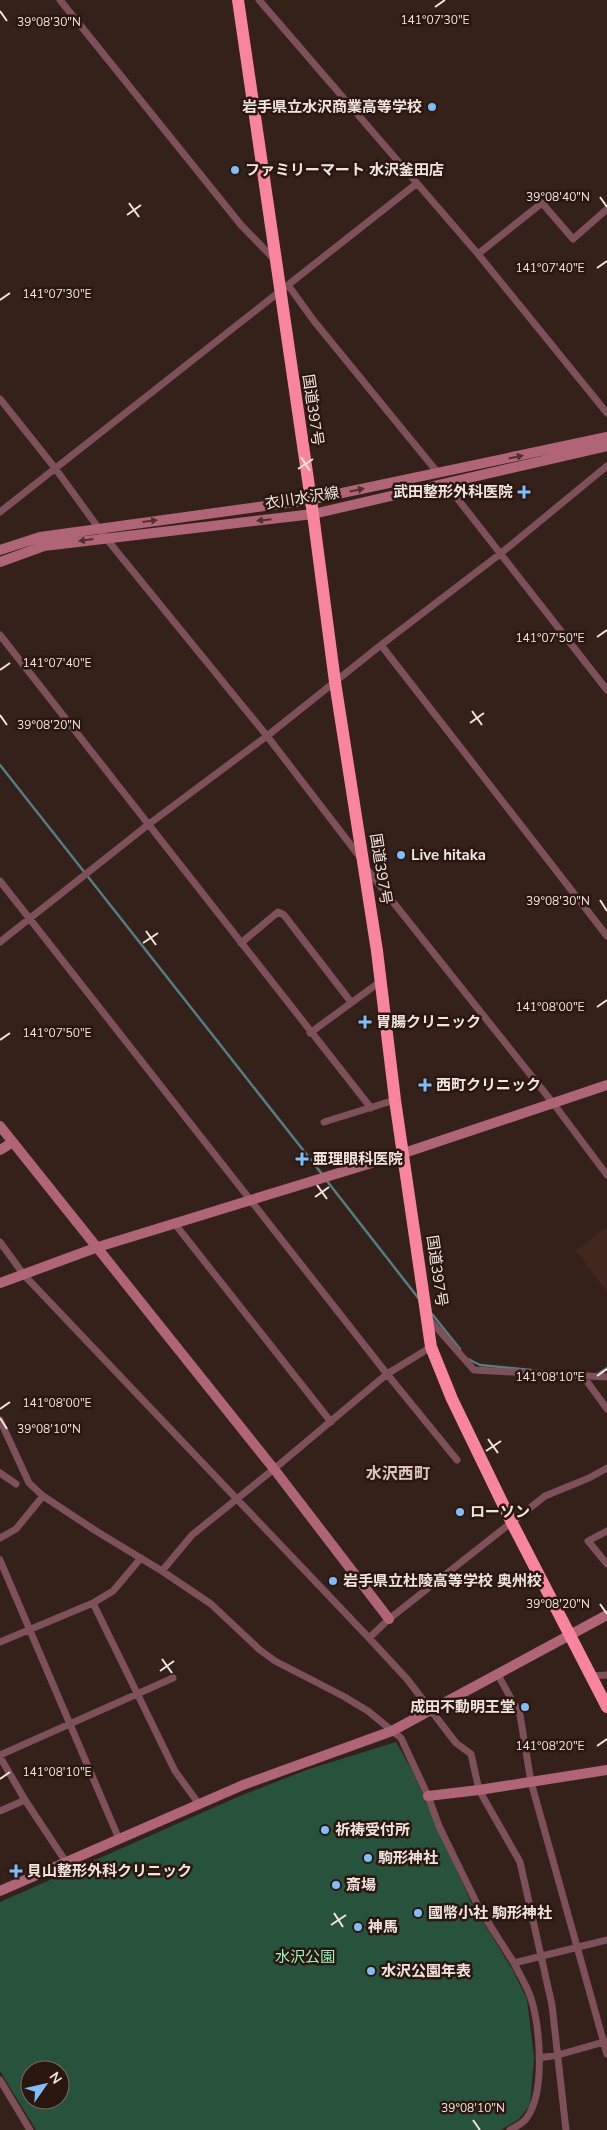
<svg xmlns="http://www.w3.org/2000/svg" width="607" height="2130" viewBox="0 0 607 2130" font-family="'Nunito Sans','Noto Sans JP',sans-serif">
	<rect width="100%" height="100%" fill="#342119"/>
	<path fill="#41271d" d="M607 1227V1292L576 1251Z"/>
	<path fill="#27523c" fill-rule="evenodd" d="M396 1742 412 1770 471 1902 512 1969 527 1999 534 2058 530 2105 519 2119 501 2130H36L0 2071V1902L240 1796 309 1769ZM30 2070H60V2100H30Z"/>
	<g fill="none" stroke-linecap="round" stroke-linejoin="round">
		<path stroke="#527e84" stroke-width="2.5" d="M0 765 322 1174
			M327 1181 419 1299
			M432 1314 460 1349
			M468 1359 480 1365 531 1370
			M598 1374 607 1368"/>
		<path stroke="#7e5059" stroke-width="7" d="M60 0 241 225 275 260
			M259 0 478 254 607 413
			M478 254 542 203 573 239 607 209
			M288 285 314 321 438 473
			M0 399 55 468 105 537 267 736 360 857
			M446 484 607 690
			M0 512 416 184
			M0 635 371 1108
			M381 645 607 936
			M366 868 553 1103 607 1175
			M0 881 387 1374 431 1347
			M0 942 149 824 267 736 381 645 500 554 607 466
			M241 943 278 912 284 915 351 1002
			M310 1033 381 981
			M324 1122 395 1100
			M175 1224 331 1422
			M0 1242 24 1275 369 1638 407 1679 456 1743 471 1754 479 1790 520 1862 552 2005 566 2130
			M428 1318 474 1370 607 1377
			M583 1376 607 1409
			M0 1420 29 1483 43 1496 96 1531 162 1571 211 1604 260 1650 275 1661 343 1696 368 1711 401 1738 428 1796 439 1826 479 1908 514 1963 607 1940
			M0 1473 16 1484
			M607 1531 588 1541 607 1564
			M0 1538 16 1529 43 1496
			M0 1560 119 1839
			M162 1571 192 1535 274 1469 387 1374 457 1460
			M93 1603 175 1771 199 1804
			M369 1638 389 1619 545 1496 589 1478 607 1468
			M0 1642 93 1603 113 1591 141 1558
			M497 1673 520 1715 531 1782 607 2054
			M591 1676 607 1675
			M0 1755 173 1678
			M0 1757 25 1800 66 1862
			M0 1811 25 1800
			M539 2058 558 2055 607 2041
			M0 2080 30 2130
			M510 2130C515 2127 522 2124 526 2119 546 2093 540 2028 531 1998 527 1986 519 1974 514 1963"/>
		<path stroke="#af6575" stroke-width="10" d="M0 550 40 537 309 500 607 437
			M0 562 44 546 313 514 607 446
			M0 1126 274 1469 389 1619
			M0 1150 13 1142
			M0 1283 98 1247 404 1153 607 1085
			M428 1796 479 1790 607 1770
			M0 1891 243 1785 392 1731 607 1615"/>
		<path stroke="#f8849e" stroke-width="12" d="M238 0 313 514 335 682 377 951 395 1100 431 1347 452 1399 512 1523 607 1707"/>
	</g>
	<defs><path id="oneway-solid" d="M-6-.8H1V-3.2L6.5 0L1 3.2V.8H-6Z" transform="scale(1.25)"/></defs>
	<g fill="#522f2e">
		<use href="#oneway-solid" transform="translate(516 457) rotate(-12)"/>
		<use href="#oneway-solid" transform="translate(357 490) rotate(-12)"/>
		<use href="#oneway-solid" transform="translate(264 520) rotate(174)"/>
		<use href="#oneway-solid" transform="translate(150 521) rotate(-7)"/>
		<use href="#oneway-solid" transform="translate(86 540) rotate(172)"/>
	</g>
	<path fill="none" stroke="#f1e3de" stroke-width="2" d="M435 7 445 0M0 11 7 21M600 197 607 207M129 203 139 217M127 215 141 205M597 268 607 261M0 300 10 293M301 457 310 471M298 469 313 459M597 637 607 630M0 670 10 663M472 711 482 725M0 715 7 725M470 723 484 713M600 900 607 911M146 931 156 945M143 943 158 933M597 1007 607 1000M0 1040 10 1033M317 1185 327 1199M315 1197 329 1187M597 1376 607 1369M0 1409 10 1402M0 1418 7 1429M488 1439 498 1453M486 1451 501 1441M600 1604 607 1614M162 1659 172 1673M160 1671 174 1661M597 1746 607 1739M0 1779 10 1772M334 1913 343 1927M331 1925 346 1915M473 2120 480 2130"/>
	<g fill="#80bdfa" stroke="#2a1810" stroke-width="2">
		<circle cx="432" cy="107" r="5"/>
		<circle cx="235" cy="170" r="5"/>
		<path d="M521.5 484.5h5v5h5v5h-5v5h-5v-5h-5v-5h5z"/>
		<circle cx="401" cy="855" r="5"/>
		<path d="M362.5 1014.5h5v5h5v5h-5v5h-5v-5h-5v-5h5z"/>
		<path d="M422.5 1077.5h5v5h5v5h-5v5h-5v-5h-5v-5h5z"/>
		<path d="M299.5 1151.5h5v5h5v5h-5v5h-5v-5h-5v-5h5z"/>
		<circle cx="460" cy="1512" r="5"/>
		<circle cx="333" cy="1581" r="5"/>
		<circle cx="525" cy="1707" r="5"/>
		<circle cx="325" cy="1830" r="5"/>
		<circle cx="368" cy="1858" r="5"/>
		<path d="M13.5 1863.5h5v5h5v5h-5v5h-5v-5h-5v-5h5z"/>
		<circle cx="336" cy="1885" r="5"/>
		<circle cx="418" cy="1913" r="5"/>
		<circle cx="358" cy="1927" r="5"/>
		<circle cx="371" cy="1971" r="5"/>
	</g>
	<g text-anchor="middle" stroke-width="5" stroke-linejoin="round" paint-order="stroke">
		<g font-size="15" font-weight="bold" fill="#f1e3de" stroke="#2a1810" text-anchor="start">
			<text x="422" y="112" text-anchor="end">岩手県立水沢商業高等学校</text>
			<text x="245" y="175">ファミリーマート 水沢釜田店</text>
			<text x="513" y="497" text-anchor="end">武田整形外科医院</text>
			<text x="411" y="860">Live hitaka</text>
			<text x="376" y="1027">胃腸クリニック</text>
			<text x="436" y="1090">西町クリニック</text>
			<text x="313" y="1164">亜理眼科医院</text>
			<text x="470" y="1517">ローソン</text>
			<text x="343" y="1586">岩手県立杜陵高等学校 奥州校</text>
			<text x="515" y="1712" text-anchor="end">成田不動明王堂</text>
			<text x="335" y="1835">祈祷受付所</text>
			<text x="378" y="1863">駒形神社</text>
			<text x="27" y="1876">貝山整形外科クリニック</text>
			<text x="346" y="1890">斎場</text>
			<text x="428" y="1918">國幣小社 駒形神社</text>
			<text x="368" y="1932">神馬</text>
			<text x="381" y="1976">水沢公園年表</text>
		</g>
		<g font-size="15" fill="#f1e3de" stroke="#2a1810">
			<text transform="translate(313 410) rotate(82)" y="5">国道397号</text>
			<text transform="translate(302 498) rotate(-9)" y="5">衣川水沢線</text>
			<text transform="translate(381 869) rotate(81)" y="5">国道397号</text>
			<text transform="translate(437 1271) rotate(82)" y="5">国道397号</text>
		</g>
		<g font-size="15" fill="#98f4c3" stroke="#2a1810">
			<text x="305" y="1962">水沢公園</text>
		</g>
		<g font-size="16" font-weight="bold" fill="#dfc4ba" stroke="#2a1810">
			<text x="398" y="1479">水沢西町</text>
		</g>
	</g>
	<g font-size="12" text-anchor="middle" fill="#f1e3de" stroke="#2a1810" stroke-width="5" stroke-linejoin="round" paint-order="stroke">
		<text x="435" y="24">141°07'30"E</text>
		<text x="49" y="26">39°08'30"N</text>
		<text x="558" y="201">39°08'40"N</text>
		<text x="550" y="272">141°07'40"E</text>
		<text x="57" y="298">141°07'30"E</text>
		<text x="550" y="642">141°07'50"E</text>
		<text x="57" y="667">141°07'40"E</text>
		<text x="49" y="729">39°08'20"N</text>
		<text x="558" y="905">39°08'30"N</text>
		<text x="550" y="1011">141°08'00"E</text>
		<text x="57" y="1037">141°07'50"E</text>
		<text x="550" y="1381">141°08'10"E</text>
		<text x="57" y="1407">141°08'00"E</text>
		<text x="49" y="1433">39°08'10"N</text>
		<text x="558" y="1608">39°08'20"N</text>
		<text x="550" y="1750">141°08'20"E</text>
		<text x="57" y="1776">141°08'10"E</text>
		<text x="473" y="2112">39°08'10"N</text>
	</g>
	<g transform="translate(45 2085) rotate(56)"><circle r="24" fill="#2a1810" stroke="#7a6962"/>
	<path d="M0-4L9 19L0 12L-9 19Z" fill="#80bdfa"/>
	<text y="-8" font-size="14" font-weight="bold" text-anchor="middle" fill="#f1e3de">N</text>
	</g>
</svg>
